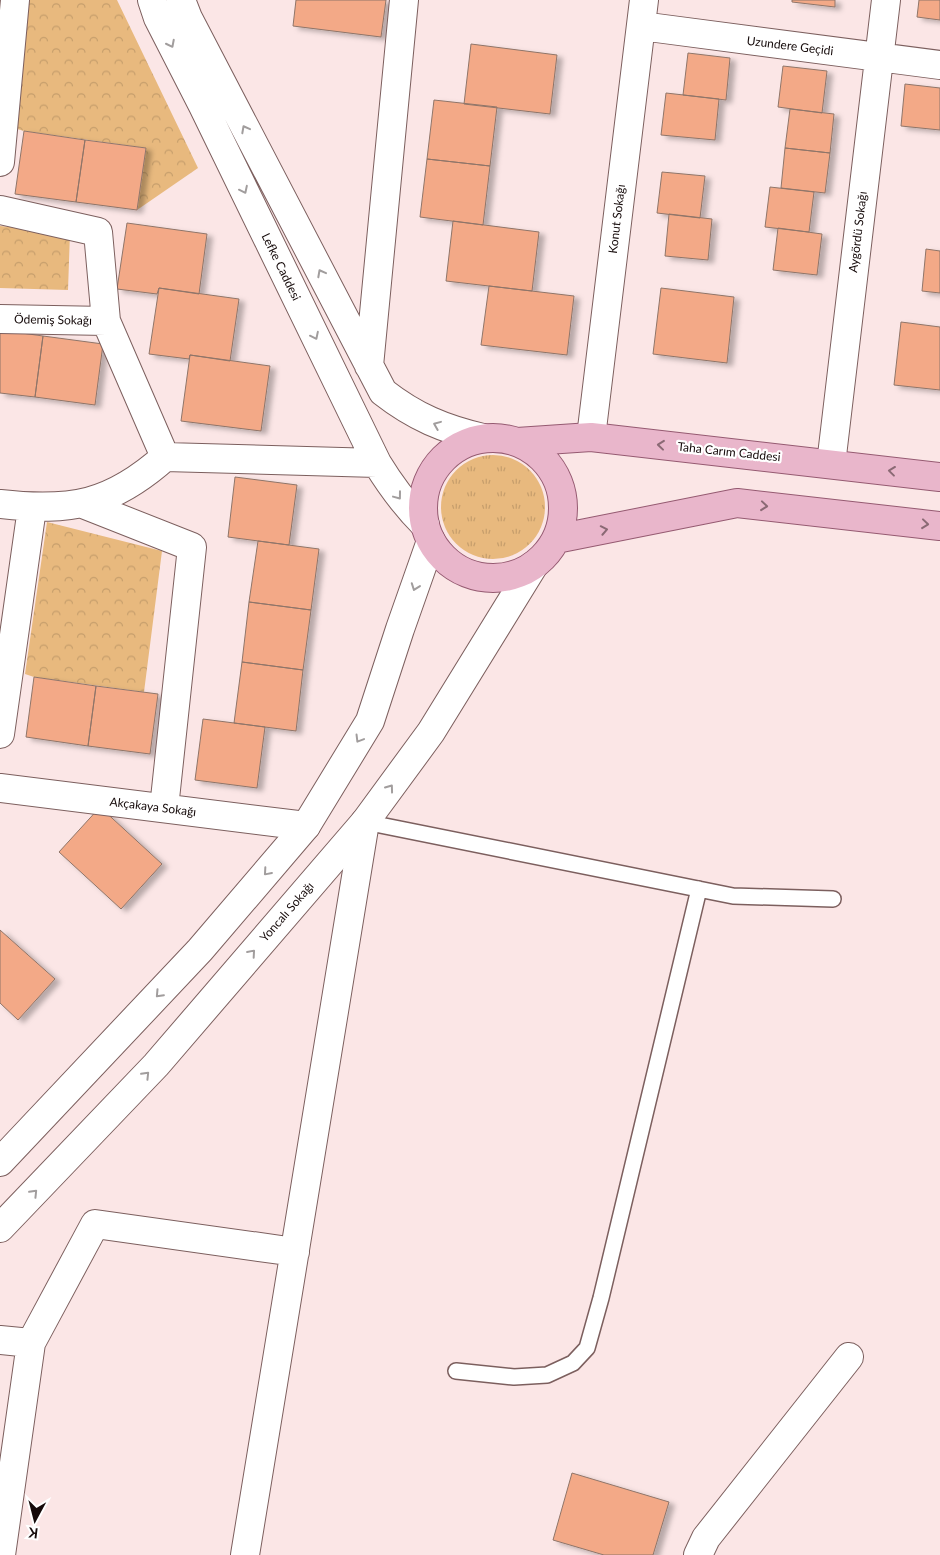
<svg xmlns="http://www.w3.org/2000/svg" width="940" height="1555" viewBox="0 0 940 1555" font-family="Lato,sans-serif">
	<defs>
		<pattern id="grass-tufts" width="24" height="20" patternUnits="userSpaceOnUse" patternTransform="scale(1.25)"><rect width="24" height="20" fill="#e8b97e"/><path d="M3 7l-1-3M5 7V3M7 7l1-3M15 17l-1-3M17 17v-4M19 17l1-3" fill="none" stroke="#c69e6c"/></pattern>
		<pattern id="park-crowns" width="20" height="18" patternUnits="userSpaceOnUse" patternTransform="scale(1.25)"><rect width="20" height="18" fill="#e8b97e"/><path d="M2 6a3 3 0 1 1 6 0M12 15a3 3 0 1 1 6 0" fill="none" stroke="#c69e6c"/></pattern>
		<filter id="shadow"><feDropShadow dx="5.5" dy="3" stdDeviation="2.5" flood-color="#0004"/></filter>
	</defs>
	<rect width="100%" height="100%" fill="#fbe6e6"/>
	<path fill="url(#grass-tufts)" d="M441 507a52 52 0 1 1 104 0a52 52 0 1 1-104 0Z"/>
	<path fill="url(#park-crowns)" d="M19 0H117L198 168 137 210 146 148 24 131 0 124Z
		M0 226 70 233 68 290 0 288Z
		M47 522 162 551 144 692 34 677 25 674Z"/>
	<path fill="#f3a987" stroke="#8f7569" filter="url(#shadow)" d="M296 0H386L381 37 293 26Z
		M792 0H835V7L792 2Z
		M919 0H940V20L917 17Z
		M471 44 557 55 550 114 464 104Z
		M688 53 730 58 726 100 683 95Z
		M783 66 827 71 822 113 778 107Z
		M905 84 940 88V130L901 126Z
		M666 93 719 99 715 140 661 135Z
		M434 100 497 107 490 166 427 159Z
		M790 109 834 114 830 153 785 148Z
		M24 131 85 140 76 202 15 194Z
		M85 140 146 148 137 210 76 202Z
		M785 148 830 153 825 193 781 188Z
		M427 159 490 166 483 225 420 217Z
		M662 172 705 176 700 218 657 213Z
		M770 187 814 192 809 232 765 227Z
		M669 214 712 219 708 260 665 256Z
		M453 221 539 232 532 291 446 281Z
		M127 223 207 234 199 294 159 288 157 294 117 289Z
		M778 228 822 234 817 275 773 270Z
		M926 249 940 251V293L922 291Z
		M489 286 574 296 567 355 481 345Z
		M159 288 239 299 230 361 190 355 189 359 149 354Z
		M661 288 734 297 727 363 653 354Z
		M901 322 940 327V390L894 385Z
		M0 330 43 336 35 397 0 393Z
		M43 336 103 344 95 405 35 397Z
		M190 355 270 366 261 431 181 421Z
		M235 477 297 485 289 545 228 537Z
		M258 541 319 549 311 610 249 602Z
		M249 602 311 610 303 670 242 662Z
		M242 662 303 670 296 731 234 723Z
		M34 677 96 686 88 746 26 737Z
		M96 686 158 694 150 754 88 746Z
		M203 719 265 727 257 788 195 780Z
		M100 807 162 864 121 909 59 852Z
		M0 930 55 979 18 1020 0 1003Z
		M572 1473 669 1502 653 1555H604L553 1540Z"/>
	<g fill="none" stroke-linecap="round" stroke-linejoin="round">
		<defs>
			<path id="service" d="M365 822 733 896 833 899
				M456 1371 514 1377 547 1375 573 1363 587 1348 601 1298 699 889"/>
			<path id="minor" d="M152 0 158 18 203 106 377 463C391 486 406 506 425 525
				M181 0 188 18 383 392C415 417 444 429 483 438
				M641 26 940 65
				M0 162 15 0
				M0 210 98 232 106 321 165 457 377 463
				M0 319 106 321
				M369 366 404 0
				M591 437 644 0
				M831 464 886 0
				M0 504C71 512 111 505 165 457
				M83 504 192 547 164 808
				M0 734 32 508
				M0 788 306 826
				M0 1340 31 1343 1 1555
				M31 1343 95 1224 295 1252
				M245 1555 365 822
				M698 1555 706 1538 849 1357"/>
			<path id="tertiary" d="M0 1162 200 950 306 826 370 721 400 629 431 541
				M0 1228 156 1065 365 822 431 732 534 565"/>
			<path id="primary" d="M423 508a70 70 0 1 1 140 0a70 70 0 1 1-140 0Z
				M517 442 591 437 940 477
				M556 539 737 503 940 526"/>
		</defs>
		<use href="#service" stroke="#7c5f5e" stroke-width="18"/>
		<use href="#minor" stroke="#7c5f5e" stroke-width="30"/>
		<use href="#tertiary" stroke="#7c5f5e" stroke-width="30"/>
		<use href="#primary" stroke="#955a71" stroke-width="30"/>
		<use href="#service" stroke="#fff" stroke-width="15"/>
		<use href="#minor" stroke="#fff" stroke-width="28"/>
		<use href="#tertiary" stroke="#fff" stroke-width="28"/>
		<use href="#primary" stroke="#e9b6cb" stroke-width="28"/>
	</g>
	<defs><path id="oneway-chevron" d="M-2-3.5L2.5 0L-2 3.5" fill="none" stroke-width="1.6" stroke-linecap="round" stroke-linejoin="round" transform="scale(1.25)"/></defs>
	<g stroke="#a19d9d">
		<use href="#oneway-chevron" transform="translate(171 44) rotate(63)"/>
		<use href="#oneway-chevron" transform="translate(245 129) rotate(-118)"/>
		<use href="#oneway-chevron" transform="translate(244 190) rotate(64)"/>
		<use href="#oneway-chevron" transform="translate(321 273) rotate(-118)"/>
		<use href="#oneway-chevron" transform="translate(315 336) rotate(64)"/>
		<use href="#oneway-chevron" transform="translate(437 425) rotate(-158)"/>
		<use href="#oneway-chevron" transform="translate(398 496) rotate(53)"/>
		<use href="#oneway-chevron" transform="translate(415 587) rotate(110)"/>
		<use href="#oneway-chevron" transform="translate(359 739) rotate(121)"/>
		<use href="#oneway-chevron" transform="translate(390 788) rotate(-54)"/>
		<use href="#oneway-chevron" transform="translate(267 872) rotate(131)"/>
		<use href="#oneway-chevron" transform="translate(252 953) rotate(-49)"/>
		<use href="#oneway-chevron" transform="translate(159 994) rotate(133)"/>
		<use href="#oneway-chevron" transform="translate(146 1075) rotate(-46)"/>
		<use href="#oneway-chevron" transform="translate(34 1193) rotate(-46)"/>
	</g>
	<g stroke="#8a6974">
		<use href="#oneway-chevron" transform="translate(661 445) rotate(-174)"/>
		<use href="#oneway-chevron" transform="translate(892 471) rotate(-173)"/>
		<use href="#oneway-chevron" transform="translate(764 506) rotate(6)"/>
		<use href="#oneway-chevron" transform="translate(925 524) rotate(6)"/>
		<use href="#oneway-chevron" transform="translate(604 530) rotate(-11)"/>
	</g>
	<g text-anchor="middle" stroke-width="4.5" stroke-linejoin="round" paint-order="stroke">
		<g font-size="12" fill="#150a0a" stroke="#fff">
			<text transform="translate(790 46) rotate(7)" y="4">Uzundere Geçidi</text>
			<text transform="translate(617 219) rotate(-83)" y="4">Konut Sokağı</text>
			<text transform="translate(858 232) rotate(-83)" y="4">Aygördü Sokağı</text>
			<text transform="translate(281 267) rotate(64)" y="4">Lefke Caddesi</text>
			<text transform="translate(53 320) rotate(1)" y="4">Ödemiş Sokağı</text>
			<text transform="translate(729 452) rotate(6)" y="4">Taha Carım Caddesi</text>
			<text transform="translate(153 807) rotate(7)" y="4">Akçakaya Sokağı</text>
			<text transform="translate(287 912) rotate(-49)" y="4">Yoncalı Sokağı</text>
		</g>
	</g>
	<g transform="translate(35 1520) rotate(187)" stroke="#ffffff" stroke-width="4" paint-order="stroke">
	<path d="M0-4L9 19L0 12L-9 19Z" fill="#150a0a"/>
	<text y="-8" font-size="14" font-weight="bold" text-anchor="middle" fill="#150a0a">K</text>
	</g>
</svg>
